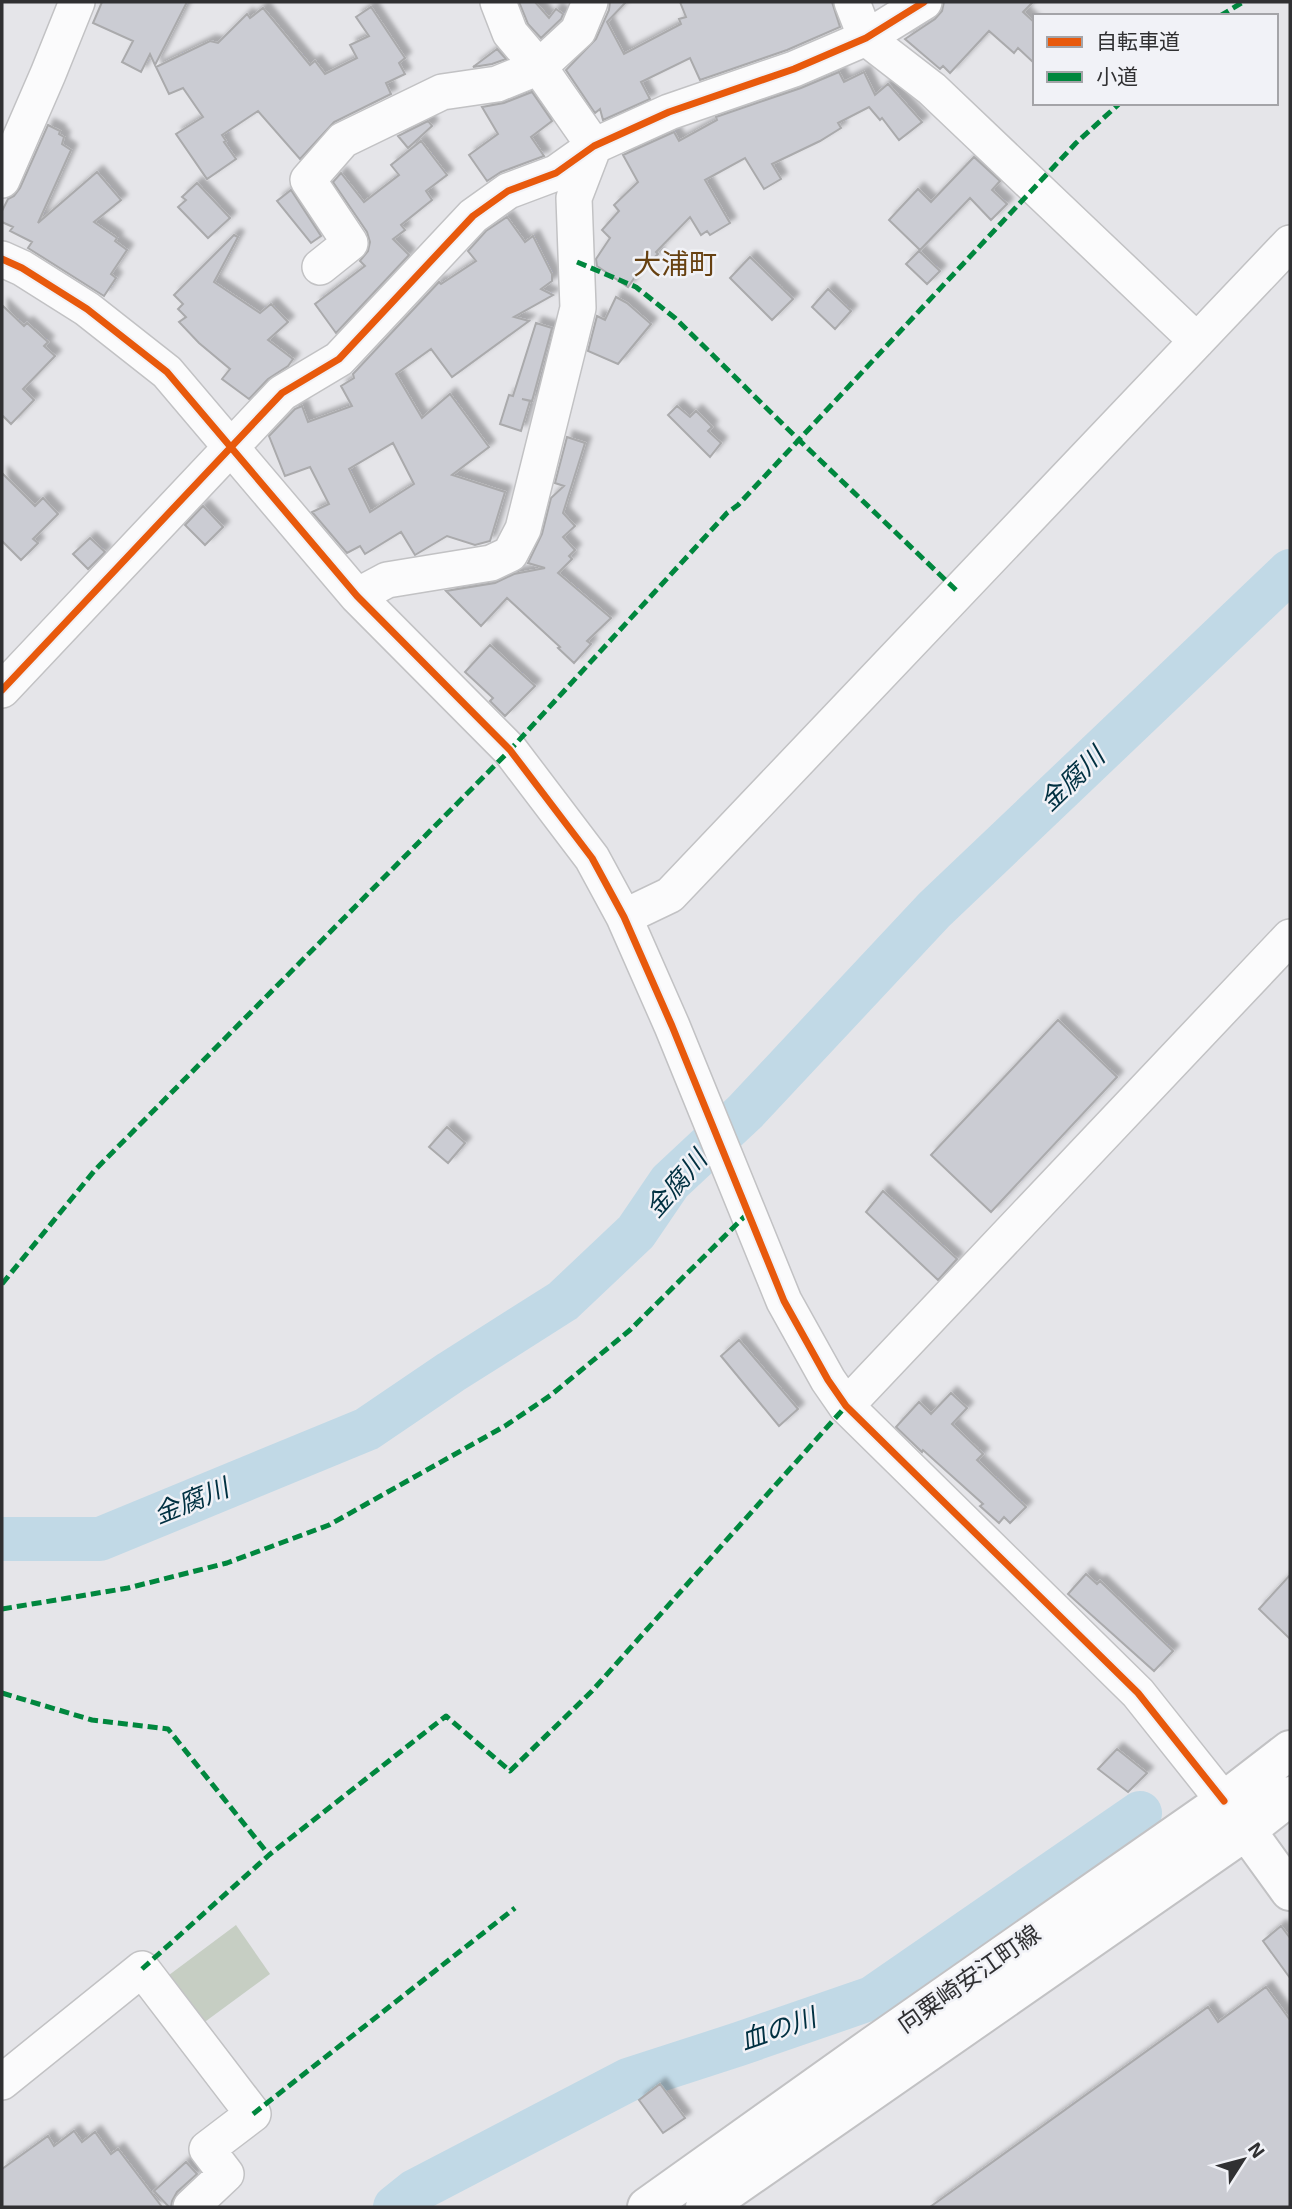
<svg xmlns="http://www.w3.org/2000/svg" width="1292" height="2209" viewBox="0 0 1292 2209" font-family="'Exo 2','Noto Sans JP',sans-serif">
	<defs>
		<filter id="shadow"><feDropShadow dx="6" dy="-6" stdDeviation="2" flood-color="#0004"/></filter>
	</defs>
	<rect width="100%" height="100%" fill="#e5e5e9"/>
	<path fill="#c6cec3" d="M236 1925 270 1974 202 2024 165 1978Z"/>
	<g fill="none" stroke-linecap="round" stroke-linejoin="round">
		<path stroke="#c1d9e6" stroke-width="44" d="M2 1539H100L367 1429 451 1372 563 1301 636 1232 670 1182 745 1112 934 910 1290 571
			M395 2207 415 2191 628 2080 739 2044 872 1998 1140 1813"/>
	</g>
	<path fill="#cbccd3" stroke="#aaaaac" stroke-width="2" fill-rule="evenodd" filter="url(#shadow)" d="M102 2H187L155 65 150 54 141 72 122 62 133 41 93 23Z
		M519 2H535L549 18 556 9 563 14 561 19 541 38 528 24Z
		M610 2H626L607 22 624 54 681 24 679 19 686 17 680 2H832L840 27 787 50 700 80 690 58 641 82 650 99 603 120 600 109 595 113 566 70 596 39 609 10Z
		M944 2H1033L1023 12 1035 23V64L1018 48 1014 53 989 31 950 73 943 66 940 69 905 39 935 19 942 11Z
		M371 7 405 58 399 63 405 74 386 83 391 94 334 122 300 159 258 111 222 135 226 141 224 142 236 159 207 179 176 134 203 117 183 88 169 94 156 67 210 41 218 43 247 14 250 18 263 8 310 65 315 61 325 74 357 58 350 45 369 36 356 17Z
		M497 49 506 59 492 64 473 67Z
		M839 72 844 82 864 72 875 95 888 84 922 122 899 140 882 118 880 120 869 107 838 123 841 128 820 141 772 164 781 179 764 189 745 158 705 180 730 223 710 235 707 231 701 235 690 217 656 252 658 254 637 274 628 287 597 266 596 259 610 238 602 230 619 211 614 205 638 182 623 155 674 132 679 141 717 120 716 117 801 88Z
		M532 92 552 121 531 137 544 156 501 172 487 181 469 155 498 134 482 107 504 103Z
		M428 121 432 126 408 148 398 136Z
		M48 125 60 131 59 134 64 137 62 144 71 150 38 223 97 172 121 200 94 222 117 238 115 241 127 250 111 274 116 278 104 296 28 248 32 242 10 231 13 227 2 222V211L8 199 14 196 20 188Z
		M421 141 447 175 426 191 432 200 401 225 405 230 393 239 409 255 336 333 315 304 365 266 360 261 368 251 370 242 367 232 333 182 341 173 364 202 399 175 391 165Z
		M974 157 1000 181 992 190 1007 204 991 220 970 198 920 250 889 220 918 189 931 202Z
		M197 183 230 218 208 238 178 207 186 200 182 197Z
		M291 190 321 236 311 243 277 201Z
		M507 217 525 242 533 236 552 274V281L541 289 553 295 514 317 529 321 452 377 431 349 396 374 422 418 450 394 489 447 452 475 505 492 490 541 475 545 447 536 415 555 401 532 365 554 360 546 347 553 312 512 329 504 310 467 285 476 269 436 295 409 302 406 308 422 352 406 341 386 354 378 353 374 439 282 441 284 476 261 468 251 486 231ZM393 443 414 484 370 512 349 469Z
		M234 235 238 237 214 282 260 313 271 304 288 322 268 340 293 359 288 366 268 379 249 399 222 379 230 369 199 343 179 322 186 317 178 309 183 304 174 295Z
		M919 251 940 271 927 284 906 264Z
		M750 257 793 299 772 320 730 278Z
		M828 289 851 311 835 329 812 307Z
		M616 297 627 303 651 324 618 364 588 351 597 316 605 320Z
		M2 305 24 326 27 323 48 342 44 346 55 356 23 389 34 400 11 424 2 415Z
		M536 323 552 328 532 401 522 399 530 401 521 431 500 424 509 395 513 396Z
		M677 406 690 417 696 411 712 427 708 431 721 443 710 457 668 415Z
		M567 437 585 443 563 513 575 526 563 537 575 550 569 556 572 559 558 573 611 618 587 641 591 644 574 663 558 648 560 647 507 598 481 626 446 591 495 583 514 574 545 568 528 563 542 534 551 498 564 486 555 483Z
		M2 473 35 506 43 498 58 514 33 539 38 543 21 560 2 541Z
		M203 506 223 527 205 545 185 525Z
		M90 538 105 552 88 569 73 554Z
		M490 645 535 686 505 716 490 701 493 698 465 672Z
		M1058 1020 1117 1077 991 1212 931 1155Z
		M447 1127 465 1143 448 1163 429 1147Z
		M883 1191 957 1259 938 1280 866 1212Z
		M739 1340 798 1409 779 1426 721 1356Z
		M951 1393 967 1408 952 1424 983 1454 977 1460 1026 1507 1010 1523 1004 1517 999 1523 980 1506 983 1504 923 1450 922 1452 896 1427 919 1402 931 1414Z
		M1086 1574 1097 1584 1100 1581 1173 1651 1154 1671 1068 1594Z
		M1290 1575V1639L1259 1609Z
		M1117 1749 1147 1773 1128 1792 1098 1769Z
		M1281 1926 1290 1938V1978L1263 1941Z
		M1266 1987 1290 2020V2207H930L1208 2007 1218 2022Z
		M660 2084 685 2118 663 2133 639 2100Z
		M74 2131 82 2142 95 2132 111 2154 118 2149 162 2207H2V2169L48 2136 54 2146Z
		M186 2162 197 2174 177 2192 172 2201 171 2207H169L154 2191Z"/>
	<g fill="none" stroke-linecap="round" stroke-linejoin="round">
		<defs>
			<path id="minor" d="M852 2 866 38 932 89 1197 341
				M2 180 48 74 77 2
				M2 259 22 268 87 309 167 372 357 596 510 750 592 858 624 917 672 1026 784 1301 828 1380 846 1406 1138 1693 1224 1801
				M320 267 350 243 308 180 343 140 442 92 497 84 539 67 510 33 498 2
				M357 596 387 580 491 563 510 554 523 529 578 308 574 198 594 146 539 67 578 31 590 2
				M2 690 282 393 339 359 473 216 508 191 556 173 594 146 669 112 794 69 866 38 924 2
				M624 917 670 895 1290 243
				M846 1406 1290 937
				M2 2082 142 1969 253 2114 207 2149 226 2174 191 2207"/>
			<path id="major" d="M1232 1811 1290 1891
				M647 2207 873 2046 1224 1801 1290 1750
				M705 2207 1247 1830 1290 1796"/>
		</defs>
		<use href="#minor" stroke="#c2c2c4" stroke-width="38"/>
		<use href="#major" stroke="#c2c2c4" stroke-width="42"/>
		<use href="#minor" stroke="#fbfbfc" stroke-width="35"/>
		<use href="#major" stroke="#fbfbfc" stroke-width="38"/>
		<path stroke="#00873e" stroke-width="5" stroke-dasharray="10 5" stroke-linecap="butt" d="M1220 16 1243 2
			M577 262 636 287 675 318 799 440 958 592
			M2 1284 95 1170 510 750 727 513 738 505 1076 143 1120 103
			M2 1609 128 1588 227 1563 329 1525 505 1426 551 1395 630 1330 747 1214
			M2 1693 92 1720 168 1729 269 1855
			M142 1969 269 1855 446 1716 510 1771 592 1691 846 1406
			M253 2114 515 1908"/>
		<defs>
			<path id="cycleway" d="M2 259 22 268 87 309 167 372 357 596 510 750 592 858 624 917 672 1026 784 1301 828 1380 846 1406 1138 1693 1224 1801
				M2 690 282 393 339 359 473 216 508 191 556 173 594 146 669 112 794 69 866 38 924 2"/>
		</defs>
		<use href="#cycleway" stroke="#f1f2f7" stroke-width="11"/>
		<use href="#cycleway" stroke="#e8590c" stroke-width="7"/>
	</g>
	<g text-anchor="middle" stroke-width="5" stroke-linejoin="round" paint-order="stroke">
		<g font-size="24" fill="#303032" stroke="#f1f2f7">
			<text transform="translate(969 1979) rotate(-35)" y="8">向粟崎安江町線</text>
		</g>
		<g font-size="26" font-style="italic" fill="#003041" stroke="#f1f2f7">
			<text transform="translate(1072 779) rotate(-44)" y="9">金腐川</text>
			<text transform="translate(676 1184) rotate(-49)" y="9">金腐川</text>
			<text transform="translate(191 1501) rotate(-22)" y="9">金腐川</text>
			<text transform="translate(778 2029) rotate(-19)" y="9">血の川</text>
		</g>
		<g font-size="28" fill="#674111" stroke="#f1f2f7">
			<text x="675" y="274">大浦町</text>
		</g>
	</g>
	<rect width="1292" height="2209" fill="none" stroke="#303032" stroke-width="7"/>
	<rect x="1033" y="14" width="245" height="91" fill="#f1f2f7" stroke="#a4a4a8" stroke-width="2"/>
	<rect x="1047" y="37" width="35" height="10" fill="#e8590c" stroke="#a4a4a8" stroke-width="2"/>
	<text x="1096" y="49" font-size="21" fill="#303032">自転車道</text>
	<rect x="1047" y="72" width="35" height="10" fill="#00873e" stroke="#a4a4a8" stroke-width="2"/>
	<text x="1096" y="84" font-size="21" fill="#303032">小道</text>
	<g transform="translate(1243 2160) rotate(54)" stroke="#f1f2f7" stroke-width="5" paint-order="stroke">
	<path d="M0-5L12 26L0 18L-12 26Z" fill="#303032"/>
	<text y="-10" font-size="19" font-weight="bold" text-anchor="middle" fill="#303032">N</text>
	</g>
</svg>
